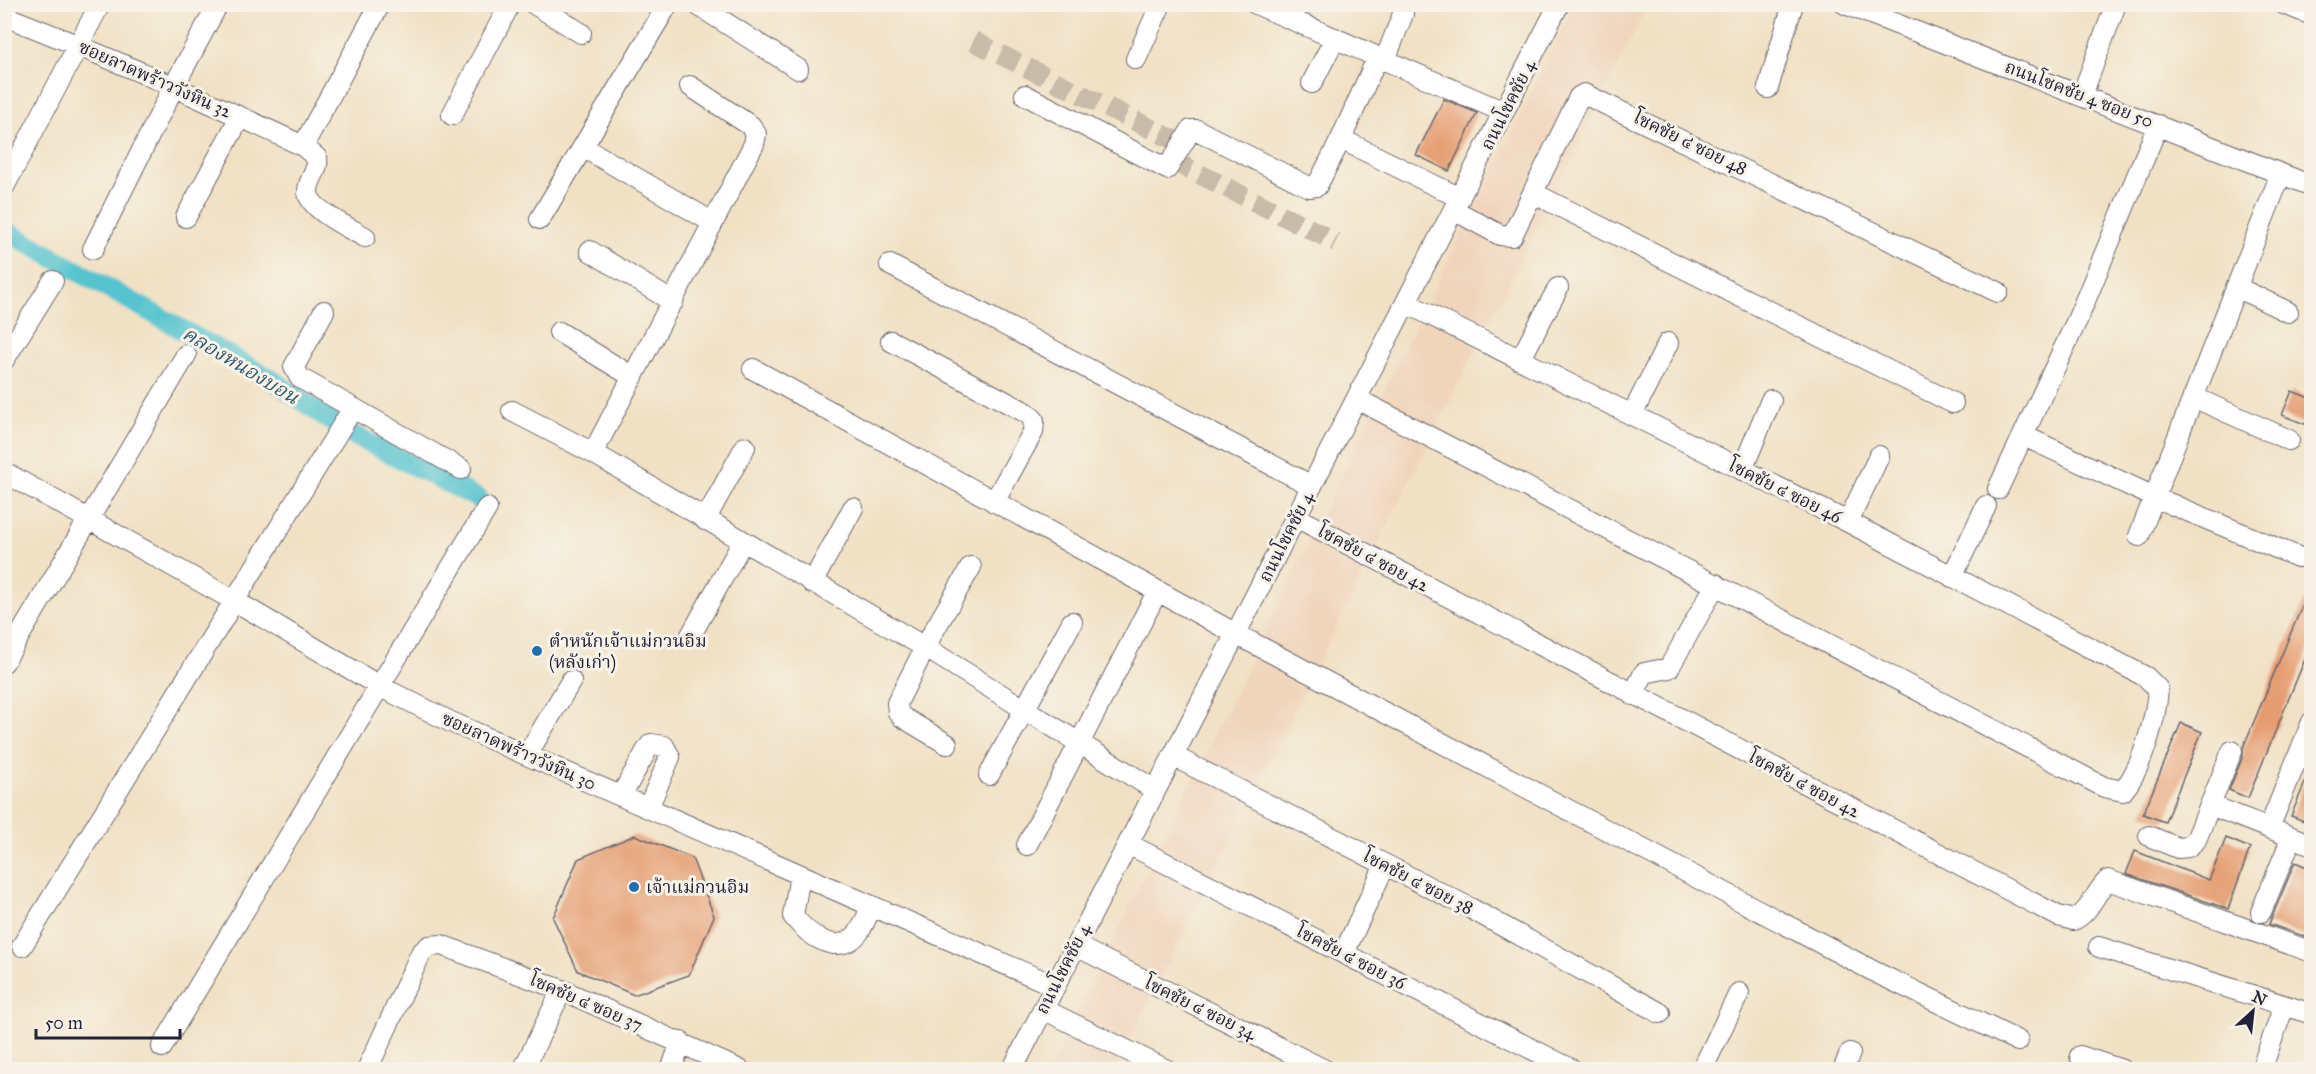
<svg xmlns="http://www.w3.org/2000/svg" width="2316" height="1074" viewBox="0 0 2316 1074" font-family="'IM FELL Great Primer','Noto Serif Thai',serif">
	<rect width="100%" height="100%" fill="#f7f3e8"/>
	<filter id="ink" filterUnits="userSpaceOnUse"><feTurbulence type="fractalNoise" baseFrequency=".0167" numOctaves="2"/><feDisplacementMap in="SourceGraphic" scale="12" xChannelSelector="R" yChannelSelector="G"/><feConvolveMatrix kernelMatrix="1 2 1 2 8 2 1 2 1" color-interpolation-filters="sRGB"/></filter>
	<filter id="wash" filterUnits="userSpaceOnUse"><feTurbulence type="fractalNoise" baseFrequency=".008" numOctaves="4" result="noise"/><feDisplacementMap in="SourceGraphic" scale="24" xChannelSelector="R" yChannelSelector="G"/><feGaussianBlur stdDeviation="1.35" result="paint"/><feColorMatrix in="noise" values="0 0 0 0 0 0 0 0 0 0 0 0 0 0 0 0 0 1.4 0 .05"/><feComposite in="paint" operator="in"/></filter>
	<g filter="url(#wash)">
		<rect width="100%" height="100%" fill="#f1e1c4"/>
		<path fill="#f0d5bc" d="M1574 5H1648L1115 1069 1049 1070Z"/>
		<g fill="none" stroke-linecap="round" stroke-linejoin="round">
			<path stroke="#57c4cf" stroke-width="20" d="M4 230 276 382 342 429 479 499"/>
		</g>
		<g id="blocks">
			<path fill="#e59c70" d="M1444 99 1477 113 1449 171 1416 155Z
				M2292 391 2312 399V427L2282 415Z
				M2312 582V642L2248 798 2229 790 2243 756V748Z
				M2181 723 2202 732 2165 822 2143 814Z
				M2312 766V824L2291 816Z
				M635 835 692 858 714 916 689 975 634 995 578 971 553 918 578 859Z
				M2226 838 2250 848 2228 909 2126 874 2135 851 2209 880Z
				M2295 862 2312 869V939L2269 924Z"/>
		</g>
	</g>
	<g filter="url(#ink)">
		<use href="#blocks" fill-opacity="0" stroke="#6a656b" stroke-width="1.5"/>
		<g fill="none" stroke-linecap="round" stroke-linejoin="round">
			<path stroke="#c8bba9" stroke-width="20" stroke-dasharray="20 10" stroke-linecap="butt" d="M973 41 1182 144
				M1173 161 1336 242"/>
			<defs>
				<path id="minor" d="M534 4 581 33
					M696 4 798 69
					M1256 4 1504 112
					M1845 4 2312 186
					M2284 4 2312 15
					M4 16C106 55 205 100 303 146L317 158C319 170 309 178 308 190 306 208 351 229 365 237
					M1136 59 1161 4
					M1385 60 1403 14
					M1374 65 1341 139 1460 198
					M1312 83 1335 38
					M1768 88 1793 4
					M1025 95 1167 169 1191 130H1197L1309 187 1317 186 1341 139
					M2082 95 2116 4
					M452 115 510 4
					M303 146 380 4
					M583 147 712 222
					M4 187 100 4
					M1533 193 1953 403
					M1454 210 1500 235 1512 236 1579 97 1584 94 1998 292
					M186 217 240 117
					M540 219 668 4
					M93 249 174 86 218 4
					M590 251 673 302
					M890 265 1312 486
					M2236 287 2288 312
					M324 311 294 367 300 378 461 469
					M559 332 633 377
					M891 341 1027 413 1034 420 1033 432 994 502
					M4 360 53 281
					M1520 360 1558 288
					M753 369 1236 634 1877 973 2018 1041
					M2193 397 2289 440
					M1357 399 2104 787 2123 791C2142 768 2156 719 2158 689L2146 677 1848 522 1406 303
					M512 411 593 453 926 648 1155 790
					M1632 415 1668 343
					M2024 436 2154 497 2298 557
					M593 453 754 144 756 134 751 126 690 86
					M1742 470 1771 400
					M4 472 235 601 381 687 451 722 1055 986
					M1998 489 2078 318 2158 125
					M1296 517 2058 916 2074 920C2092 910 2094 893 2108 880L2312 952
					M705 520 745 447
					M1848 522 1879 456
					M2139 536 2280 176
					M1952 577 1986 506
					M812 583 853 508
					M691 635 742 543
					M4 662 186 355
					M1633 695 1644 673 1669 668 1716 584
					M947 744 902 717 898 712 897 703 932 634 971 567
					M527 755 571 681
					M1173 756 1470 908 1660 1013
					M989 775 1072 622
					M621 796 648 748 651 744 664 746 670 757 648 808
					M2210 805 2312 845
					M2269 828 2312 722
					M2149 836 2178 848 2188 847 2196 840 2232 751
					M1128 844 1573 1070
					M1027 845 1157 592
					M800 875 793 916C808 935 839 959 859 932 864 924 868 914 872 906
					M2261 912 2292 837
					M22 946 353 408
					M1076 946 1325 1070
					M2099 947 2312 1014
					M1344 953 1385 865
					M1043 1009 1167 1070
					M162 1047 487 508
					M2080 1056 2122 1070
					M367 1070 421 953 429 946 441 945 562 990 740 1070
					M523 1070 562 990
					M671 1070 681 1042
					M1012 1070 1559 4
					M1702 1070 1739 993
					M1843 1070 1850 1053
					M2261 1070 2284 1006"/>
			</defs>
			<use href="#minor" stroke="#6a656b" stroke-width="22"/>
			<use href="#minor" stroke="#fff" stroke-width="20"/>
		</g>
	</g>
	<g fill="#1f6fb2" stroke="#f7f3e8" stroke-width="2">
		<circle cx="537" cy="651" r="6"/>
		<circle cx="634" cy="887" r="6"/>
	</g>
	<g text-anchor="middle" stroke-width="6" stroke-linejoin="round" paint-order="stroke">
		<g font-size="18" fill="#22223b" stroke="#f7f3e8">
			<text transform="translate(155 79) rotate(24)" y="6">ซอยลาดพร้าววังหิน 32</text>
			<text transform="translate(2079 94) rotate(21)" y="6">ถนนโชคชัย 4 ซอย 50</text>
			<text transform="translate(1508 105) rotate(-63)" y="6">ถนนโชคชัย 4</text>
			<text transform="translate(1690 143) rotate(26)" y="6">โชคชัย ๔ ซอย 48</text>
			<text transform="translate(1785 491) rotate(26)" y="6">โชคชัย ๔ ซอย 46</text>
			<text transform="translate(1286 537) rotate(-63)" y="6">ถนนโชคชัย 4</text>
			<text transform="translate(1373 558) rotate(28)" y="6">โชคชัย ๔ ซอย 42</text>
			<text transform="translate(519 751) rotate(24)" y="6">ซอยลาดพร้าววังหิน 30</text>
			<text transform="translate(1804 784) rotate(28)" y="6">โชคชัย ๔ ซอย 42</text>
			<text transform="translate(1418 882) rotate(27)" y="6">โชคชัย ๔ ซอย 38</text>
			<text transform="translate(1351 957) rotate(27)" y="6">โชคชัย ๔ ซอย 36</text>
			<text transform="translate(1063 969) rotate(-63)" y="6">ถนนโชคชัย 4</text>
			<text transform="translate(586 1002) rotate(23)" y="6">โชคชัย ๔ ซอย 37</text>
			<text transform="translate(1200 1008) rotate(26)" y="6">โชคชัย ๔ ซอย 34</text>
		</g>
		<g font-size="18" fill="#22223b" stroke="#f7f3e8" text-anchor="start">
			<text x="549" y="647">ตำหนักเจ้าแม่กวนอิม<tspan x="549" dy="21">(หลังเก่า)</tspan></text>
			<text x="646" y="893">เจ้าแม่กวนอิม</text>
		</g>
		<g font-size="20" font-style="italic" fill="#355b6f" stroke="#f7f3e8">
			<text transform="translate(241 365) rotate(31)" y="7">คลองหนองบอน</text>
		</g>
	</g>
	<rect width="2316" height="1074" fill="none" stroke="#f7f3e8" stroke-width="24"/>
	<g transform="translate(2253 1011) rotate(27)" stroke="#f7f3e8" stroke-width="4.5" paint-order="stroke">
	<path d="M0-4.5L10 22L0 15L-10 22Z" fill="#22223b"/>
	<text y="-9" font-size="16" font-weight="bold" text-anchor="middle" fill="#22223b">N</text>
	</g>
	<path d="M36 1029v9h144v-9" fill="none" stroke="#22223b" stroke-width="3"/>
	<text x="45" y="1029" font-size="18" fill="#22223b" stroke="#f7f3e8" stroke-width="4.5" paint-order="stroke">50 m</text>
</svg>
